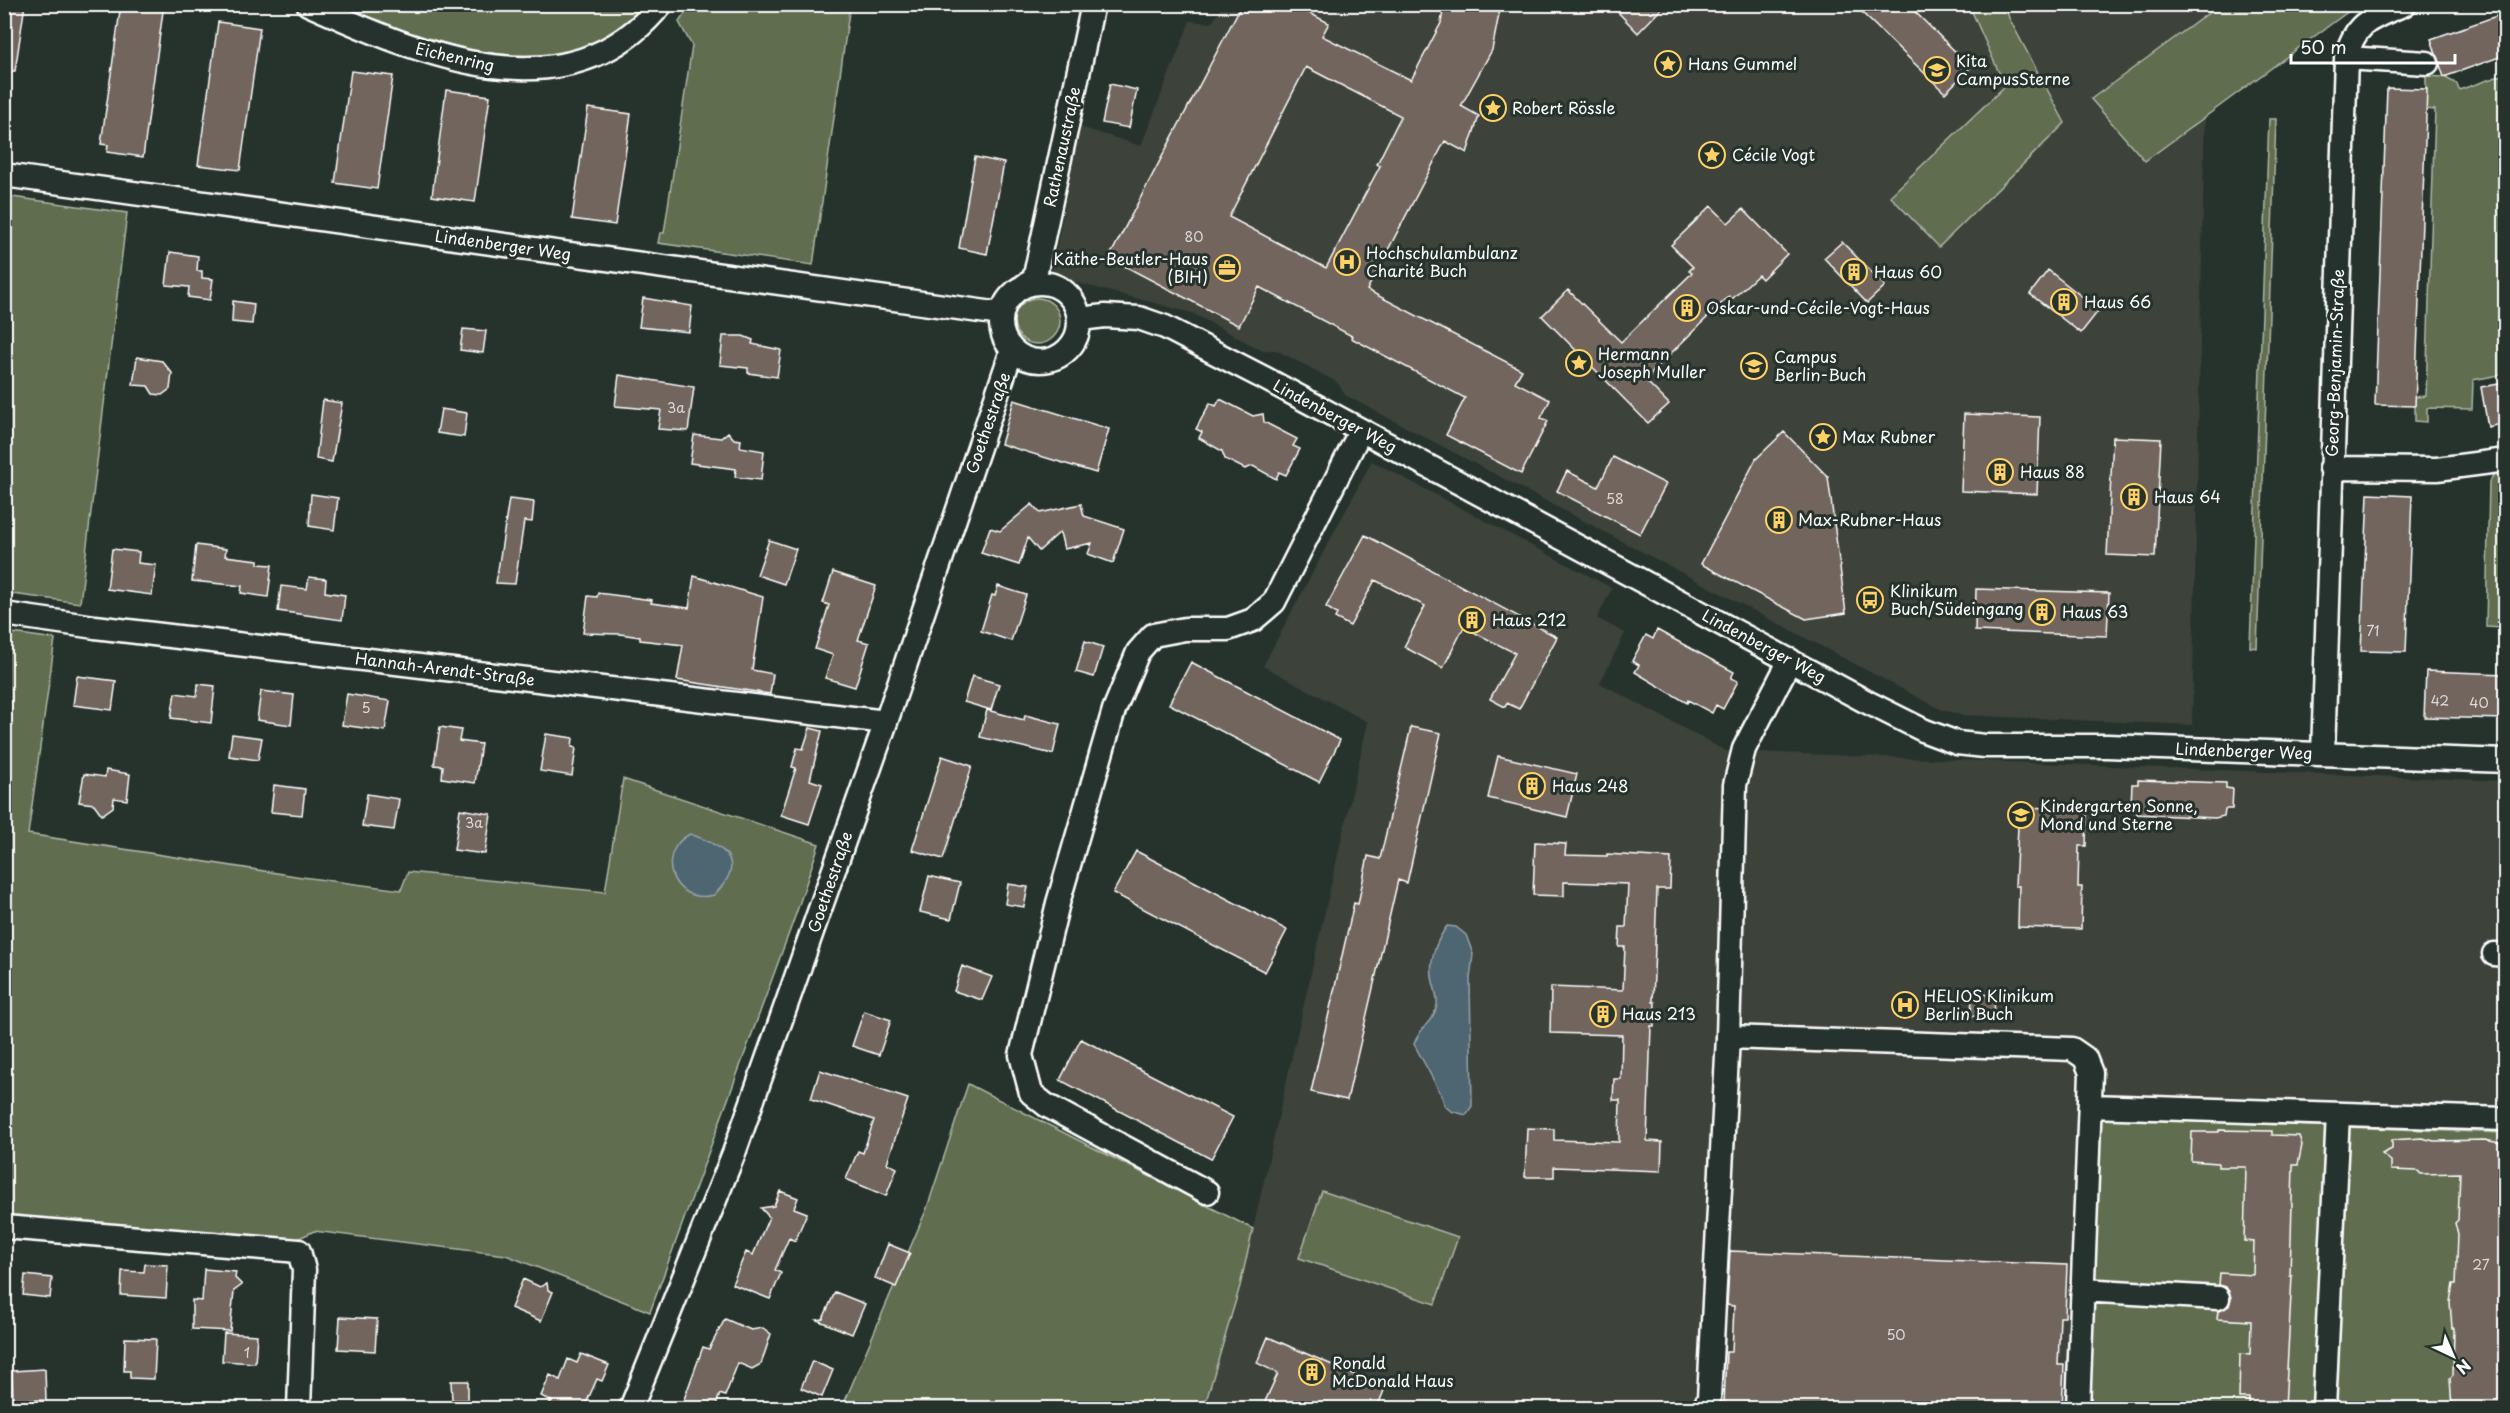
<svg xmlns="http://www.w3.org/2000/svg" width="2510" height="1413" viewBox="0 0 2510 1413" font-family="'Playpen Sans',sans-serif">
	<rect width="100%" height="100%" fill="#26332d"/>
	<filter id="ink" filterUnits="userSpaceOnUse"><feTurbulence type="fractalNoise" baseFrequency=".0167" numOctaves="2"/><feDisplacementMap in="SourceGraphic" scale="12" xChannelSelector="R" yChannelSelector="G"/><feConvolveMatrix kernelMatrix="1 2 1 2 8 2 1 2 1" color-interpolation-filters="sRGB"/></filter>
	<g filter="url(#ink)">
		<path fill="#3c423b" d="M1223 5H2221L2207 14 2192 725 1961 715 1940 709 1345 395 1337 382 1276 350H1261L1192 313 1051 276 1080 127 1141 146 1190 21 1212 23Z
			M1372 461 1612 588 1597 618 1625 633 1600 683 1726 751 2505 781V1408H1204L1240 1286 1368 722 1263 666Z"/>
		<path fill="#606d4f" stroke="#b0b6a7" stroke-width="1.5" d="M2221 4 2357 5 2145 161 2091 99Z
			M341 5H645C570 96 430 44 341 5Z
			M691 5H850L813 265 658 243 660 233H664L692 46 679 22Z
			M1969 5H2005L2009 18 2065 123 1939 247 1890 196 2005 86Z
			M2505 74V374L2473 380 2472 409 2427 408V422L2415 421V397L2426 396 2435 110 2426 109V76L2444 77 2457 84 2459 90Z
			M2269 119H2276L2257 648 2250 647Z
			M5 196 127 213 80 603 5 593Z
			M1014 321a23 23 0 1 1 46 0a23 23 0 1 1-46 0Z
			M2505 466V628L2486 627 2489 483 2497 468Z
			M5 632 55 639 28 834 302 877 401 890 408 872 605 892 623 779 819 844 797 911 650 1312 506 1255 314 1231 289 1243 5 1222Z
			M968 1084 1253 1229 1240 1286 1204 1408H842L927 1208Z
			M2099 1118 2505 1133V1408H2080Z
			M1322 1191 1458 1237 1435 1304 1299 1258Z"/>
		<path fill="#4e6672" stroke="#95a3aa" stroke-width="1.5" d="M690 834C724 846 749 861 714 895 671 906 654 852 690 834Z
			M1447 926 1456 927 1466 935 1473 954 1470 979 1472 1106 1466 1115 1451 1111 1445 1106 1442 1096 1414 1044C1420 1027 1435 1020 1437 1005 1438 998 1435 990 1433 982 1428 961 1435 943 1447 926Z"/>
		<path fill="#71655d" stroke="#fff" stroke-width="1.5" fill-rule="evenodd" d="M4 4H25L15 71H4Z
			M121 4H164L143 157 107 152 108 145 101 144Z
			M1242 4H1291L1329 23 1322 36 1411 80 1441 23 1444 4H1501L1492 50 1461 106 1479 116 1467 153 1445 141 1367 290 1522 370 1515 382 1550 400 1541 418 1548 421 1521 474 1446 435 1465 398 1351 338 1352 336 1259 287 1239 326 1109 258ZM1306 67 1401 116 1377 164 1380 166 1326 268 1229 217Z
			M1610 4H1666L1638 33Z
			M1853 4H1907L1971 67 1945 93Z
			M2505 13V55L2444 77 2431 39Z
			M218 22 260 28 240 170 198 165Z
			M351 71 393 76 377 189 335 183Z
			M1110 84 1137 90 1129 128 1102 123Z
			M2387 88 2427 89 2415 406 2375 405Z
			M446 90 490 96 475 202 432 196Z
			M588 108 631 114 615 225 572 219Z
			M975 157 1004 163 987 254 959 248Z
			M1711 206 1728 223 1743 209 1787 254 1762 279 1758 275 1732 299 1729 296 1652 372 1646 381 1669 404 1648 423 1542 316 1568 290 1621 342 1692 273 1689 271 1693 267 1671 245Z
			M1842 242 1885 286 1867 303 1824 258Z
			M170 252 198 256 197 271H202V278L213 279 210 300 188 297 189 287 166 285Z
			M2048 270 2099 310 2081 333 2030 294Z
			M643 298 692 306 689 332 639 327Z
			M233 301 254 304 252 324 232 322Z
			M463 329 486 331 483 353 460 350Z
			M723 336H743L753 340 752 344 781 350 777 377 748 373V368L720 365Z
			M137 357 162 361 172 373 170 389 162 395 153 394 148 386 133 385Z
			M619 375 694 387 688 431 658 429 661 410 615 406Z
			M2505 383V423L2488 427 2481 387Z
			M1220 399 1253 416 1263 414 1264 422 1297 439 1293 446 1300 449 1286 475 1279 472 1276 479 1253 466 1245 469 1225 459 1222 451 1199 438 1202 432 1196 429 1210 403 1216 406Z
			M323 400 342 403 332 462 316 459Z
			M1014 400 1109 429 1096 473 1001 444Z
			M441 409 467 413 464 437 437 433Z
			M1964 414 2040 417 2037 494 1961 491Z
			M728 432 734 439 741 440 740 447 764 451 761 480 735 477 736 469 690 463 694 435 721 438Z
			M1784 432 1828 477 1846 613 1806 619 1701 564 1756 459Z
			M2113 437 2161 439 2155 557 2107 555Z
			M1613 457 1666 484 1640 534 1557 491 1567 471 1598 487Z
			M311 494 338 498 334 530 309 526Z
			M2368 494 2412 496 2406 652 2361 651Z
			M509 499 534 502 532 522 524 521 515 584 496 583Z
			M1032 504 1040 513 1081 504 1084 516 1124 529 1113 563 1088 554 1092 543 1064 549 1060 532 1039 551 1028 538 1019 565 981 553 990 528 1000 531Z
			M1365 535 1557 637 1519 709 1507 703 1505 707 1490 699 1515 653 1464 627 1443 668 1404 647 1425 606 1375 580 1350 626 1335 618 1337 614 1326 607Z
			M769 540 796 549 784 584 757 575Z
			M196 545 226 549 225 556 258 560V564L272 565 268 597 241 593 242 586 192 581Z
			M112 549 139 552 138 563 156 565 152 595 107 589Z
			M833 572 876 586 858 640 869 643 855 687 825 678 833 655 815 649 829 605 823 603Z
			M694 576 763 597 752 670 773 674 770 694 677 680 683 645 640 640V637L620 634 583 633 588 596 597 597 598 593 652 600 651 603 689 608Z
			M309 577 326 579 325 592 345 595 342 620 278 611 281 586 307 589Z
			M998 586 1026 595 1011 641 981 631 992 595 995 596Z
			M1976 589 2109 593 2107 636 1975 631Z
			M1657 630 1734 672 1731 678 1738 681 1723 709 1716 705 1712 713 1688 700 1687 703 1635 672 1639 665 1632 661 1646 635 1653 639Z
			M1085 641 1103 647 1094 677 1076 672Z
			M1191 662 1340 740 1319 782 1169 704Z
			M2426 671 2505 674V719L2424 717Z
			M77 676 116 681 112 710 73 705Z
			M972 676 999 684 991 710 964 702Z
			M198 684 215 686 211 723 171 718 175 693 197 696Z
			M261 691 294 695 291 725 257 720Z
			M347 694 390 701 385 731 342 725Z
			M987 710 1024 720 1025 715 1060 724 1053 754 980 737Z
			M440 727 461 730 459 741 481 744 475 783 442 778 443 766 434 765Z
			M1411 727 1441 733 1407 883 1398 880 1347 1100 1311 1092 1354 903 1358 904 1368 856 1380 859Z
			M810 728 822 731 810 780 822 784 809 824 781 815 796 768 792 767 797 748 803 749Z
			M232 734 262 738 258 760 229 756Z
			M546 734 573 738 572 747 576 748 572 776 540 771Z
			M942 756 972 766 943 859 912 850Z
			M1498 756 1577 774 1567 817 1488 798Z
			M106 770 130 774 127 800 114 798 113 807 102 815 94 804 79 802 84 774 105 777Z
			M2138 780 2226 783V788L2233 789 2232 809H2225L2224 816 2215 818 2137 814V805H2131L2132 784H2138Z
			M274 785 305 789 302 815 271 812Z
			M367 794 399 799 394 830 362 826Z
			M2019 807 2087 809 2086 846H2079L2078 887H2082L2081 929 2018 927 2019 886H2015Z
			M460 809 491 814 485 854 454 850Z
			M1535 842 1566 844 1565 855 1607 856V854L1671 858 1670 889H1657L1653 1002H1655L1654 1026H1651L1647 1141 1662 1142 1661 1171 1554 1167V1177H1525L1527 1128 1554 1129V1140L1619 1142 1620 1100H1613L1614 1079H1621L1622 1035 1550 1033 1551 987 1623 990 1625 947H1619L1620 927H1626L1628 884 1564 882V896L1533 895Z
			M1136 851 1287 930 1265 972 1113 893Z
			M929 876 960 883 951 919 920 912Z
			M1008 884 1028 887 1024 907 1005 904Z
			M962 966 992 977 982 1000 954 991Z
			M1972 994 1995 995 1994 1017 1971 1016Z
			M864 1011 891 1020 879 1055 852 1046Z
			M1081 1039 1233 1117 1211 1159 1060 1080Z
			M820 1070 908 1099 887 1163 897 1168 886 1196 846 1179 858 1151 863 1153 874 1120 811 1099Z
			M2219 1130 2272 1131V1135L2299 1136 2302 1145 2298 1165H2293L2290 1276H2292L2285 1408H2249V1398H2239L2240 1354 2250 1355 2251 1321 2217 1319 2218 1311 2229 1306 2231 1298 2226 1287 2219 1285 2220 1273 2253 1275 2254 1242 2244 1241 2246 1167H2218V1163L2191 1161 2192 1132H2219Z
			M2422 1138 2434 1141 2485 1140 2505 1144V1329H2503L2500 1408H2452L2450 1378 2453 1375 2454 1328H2452L2450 1302 2453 1284H2456L2458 1235 2455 1223 2458 1220 2460 1173 2421 1174 2418 1171 2391 1170V1161L2382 1154 2392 1149V1140Z
			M780 1191 798 1198 794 1208 807 1213 795 1241 789 1238 775 1270 781 1273 770 1299 732 1284 746 1252 753 1255 769 1217 761 1208 774 1206Z
			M888 1244 910 1253 896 1287 875 1278Z
			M1730 1251 2067 1265 2065 1317H2060L2058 1365H2064L2062 1408 1724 1406 1726 1352H1732L1734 1306 1727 1305Z
			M145 1264 168 1265 166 1298 121 1295 122 1271 144 1272Z
			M204 1269 236 1272 235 1278 242 1285 234 1291 230 1331 192 1329V1300L202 1301Z
			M25 1275 52 1278 50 1298 23 1295Z
			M523 1279 540 1287 547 1283 548 1290 553 1292 541 1321 511 1308Z
			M835 1292 865 1304 852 1334 817 1320 823 1319Z
			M340 1317 377 1319 375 1351 338 1349Z
			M725 1319 751 1330 763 1328 771 1334 761 1364 752 1369 738 1363 725 1396 720 1394 715 1408H701L683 1402 703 1347 709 1349Z
			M224 1333 257 1335 255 1363 222 1361Z
			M1268 1337 1385 1388 1377 1408H1262L1278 1373 1257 1363Z
			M125 1338 156 1339 154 1379 130 1378V1371H124Z
			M581 1354 609 1365 602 1381 597 1379 584 1408H547L551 1401 541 1396 550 1375 560 1380 568 1359 577 1363Z
			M812 1361 833 1370 822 1397 801 1388Z
			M45 1369 46 1400 13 1401 12 1371Z
			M451 1381H468V1400H452Z"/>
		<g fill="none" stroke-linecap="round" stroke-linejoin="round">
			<defs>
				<path id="minor" d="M308 4C418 53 568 120 661 4
					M2346 58 2427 63
					M4 175 1001 314
					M1001 322a39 39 0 1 1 78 0a39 39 0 1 1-78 0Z
					M1025 285 1034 280 1093 4
					M1080 319 1105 316 1139 318 1165 327 1266 379 1865 701 1925 731 1957 743 1985 746H2107L2506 761
					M2331 468 2437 469 2506 460
					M4 614 95 627 886 722
					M2323 754 2346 58C2355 21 2372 18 2405 4
					M2494 954 2506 955
					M1728 1037 2072 1049 2085 1058 2091 1073 2078 1408
					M2090 1106 2506 1119
					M1207 1192 1046 1105 1031 1093 1021 1055 1058 903 1114 710 1138 652 1153 635 1185 629H1228L1253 620 1274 602 1361 430
					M4 1227 299 1251 304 1270 299 1408
					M2082 1290 2218 1298
					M631 1408 734 1153 886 722 1012 350
					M1704 1408 1709 1398 1728 1037 1735 785 1744 749 1790 660
					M2324 1408 2338 1114"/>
			</defs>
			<use href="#minor" stroke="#fff" stroke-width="27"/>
			<use href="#minor" stroke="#26332d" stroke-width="22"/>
		</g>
	</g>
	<defs>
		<symbol id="sight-ring" viewBox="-11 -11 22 22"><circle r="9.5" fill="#26332d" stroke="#ffd166" stroke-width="1.5"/><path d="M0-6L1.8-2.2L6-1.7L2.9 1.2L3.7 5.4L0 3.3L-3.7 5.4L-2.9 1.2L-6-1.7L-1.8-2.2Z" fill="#ffd166"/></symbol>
		<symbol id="school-ring" viewBox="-11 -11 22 22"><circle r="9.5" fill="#26332d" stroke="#ffd166" stroke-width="1.5"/><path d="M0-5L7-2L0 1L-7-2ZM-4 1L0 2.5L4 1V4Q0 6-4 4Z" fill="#ffd166"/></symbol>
		<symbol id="hospital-ring" viewBox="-11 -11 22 22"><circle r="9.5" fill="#26332d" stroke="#ffd166" stroke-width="1.5"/><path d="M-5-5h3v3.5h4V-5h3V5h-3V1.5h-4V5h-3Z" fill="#ffd166"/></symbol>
		<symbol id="office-ring" viewBox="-11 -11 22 22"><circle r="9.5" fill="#26332d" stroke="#ffd166" stroke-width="1.5"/><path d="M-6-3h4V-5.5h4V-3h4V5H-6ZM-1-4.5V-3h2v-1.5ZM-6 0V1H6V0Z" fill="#ffd166"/></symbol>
		<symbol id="building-ring" viewBox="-11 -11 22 22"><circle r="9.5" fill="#26332d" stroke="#ffd166" stroke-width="1.5"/><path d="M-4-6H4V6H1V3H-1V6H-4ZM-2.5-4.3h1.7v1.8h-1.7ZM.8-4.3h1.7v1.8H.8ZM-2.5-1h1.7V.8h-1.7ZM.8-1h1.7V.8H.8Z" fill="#ffd166"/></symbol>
		<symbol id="university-ring" viewBox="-11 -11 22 22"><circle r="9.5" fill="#26332d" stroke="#ffd166" stroke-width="1.5"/><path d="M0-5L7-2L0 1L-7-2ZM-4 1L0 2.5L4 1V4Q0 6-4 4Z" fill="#ffd166"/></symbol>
		<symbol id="bus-ring" viewBox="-11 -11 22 22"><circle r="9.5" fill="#26332d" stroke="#ffd166" stroke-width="1.5"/><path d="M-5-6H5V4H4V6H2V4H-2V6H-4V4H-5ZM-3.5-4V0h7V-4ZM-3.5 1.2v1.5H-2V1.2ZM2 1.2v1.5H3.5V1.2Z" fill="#ffd166"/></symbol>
	</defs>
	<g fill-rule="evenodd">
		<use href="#sight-ring" x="1653" y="49" width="30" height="30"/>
		<use href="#school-ring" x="1922" y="55" width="30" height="30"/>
		<use href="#sight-ring" x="1478" y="93" width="30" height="30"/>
		<use href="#sight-ring" x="1697" y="140" width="30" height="30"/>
		<use href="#hospital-ring" x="1332" y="247" width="30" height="30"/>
		<use href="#office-ring" x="1212" y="253" width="30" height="30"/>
		<use href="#building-ring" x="1839" y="257" width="30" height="30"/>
		<use href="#building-ring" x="2049" y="287" width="30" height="30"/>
		<use href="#building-ring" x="1672" y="293" width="30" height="30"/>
		<use href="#sight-ring" x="1564" y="348" width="30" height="30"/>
		<use href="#university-ring" x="1739" y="351" width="30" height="30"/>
		<use href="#sight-ring" x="1808" y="422" width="30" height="30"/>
		<use href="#building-ring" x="1985" y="457" width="30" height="30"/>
		<use href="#building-ring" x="2119" y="482" width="30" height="30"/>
		<use href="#building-ring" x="1764" y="505" width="30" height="30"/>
		<use href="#bus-ring" x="1855" y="585" width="30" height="30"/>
		<use href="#building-ring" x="2027" y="597" width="30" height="30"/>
		<use href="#building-ring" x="1457" y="605" width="30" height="30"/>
		<use href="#building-ring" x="1517" y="771" width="30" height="30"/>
		<use href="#school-ring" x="2006" y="800" width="30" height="30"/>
		<use href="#hospital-ring" x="1890" y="990" width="30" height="30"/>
		<use href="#building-ring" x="1588" y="999" width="30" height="30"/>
		<use href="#building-ring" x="1297" y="1357" width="30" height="30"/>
	</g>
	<g text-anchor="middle" stroke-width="6" stroke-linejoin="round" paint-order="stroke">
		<g font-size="14" fill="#dcd8d6">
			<text x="1194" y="242">80</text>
			<text x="676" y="413">3a</text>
			<text x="1615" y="504">58</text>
			<text x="2373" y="636">71</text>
			<text x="2440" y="706">42</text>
			<text x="2479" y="708">40</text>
			<text x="366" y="713">5</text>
			<text x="474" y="828">3a</text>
			<text x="2481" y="1270">27</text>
			<text x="1896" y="1340">50</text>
			<text x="247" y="1358">1</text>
		</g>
		<g font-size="16" fill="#fff" stroke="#26332d">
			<text transform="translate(455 57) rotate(13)" y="6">Eichenring</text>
			<text transform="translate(1062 147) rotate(-78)" y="6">Rathenaustraße</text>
			<text transform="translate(503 245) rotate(8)" y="6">Lindenberger Weg</text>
			<text transform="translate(2335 363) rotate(-88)" y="6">Georg-Benjamin-Straße</text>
			<text transform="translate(1335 416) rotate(28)" y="6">Lindenberger Weg</text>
			<text transform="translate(988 423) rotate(-71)" y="6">Goethestraße</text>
			<text transform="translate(1764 646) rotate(28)" y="6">Lindenberger Weg</text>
			<text transform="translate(445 669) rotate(7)" y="6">Hannah-Arendt-Straße</text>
			<text transform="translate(2244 751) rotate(2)" y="6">Lindenberger Weg</text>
			<text transform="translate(830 882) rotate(-71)" y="6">Goethestraße</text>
		</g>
		<g font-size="16" fill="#fff" stroke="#26332d" text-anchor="start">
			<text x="1956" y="67">Kita<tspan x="1956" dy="18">CampusSterne</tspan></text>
			<text x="1688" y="70">Hans Gummel</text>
			<text x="1512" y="114">Robert Rössle</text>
			<text x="1732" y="161">Cécile Vogt</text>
			<text x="1366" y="259">Hochschulambulanz<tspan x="1366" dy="18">Charité Buch</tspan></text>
			<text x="1208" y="265" text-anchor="end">Käthe-Beutler-Haus<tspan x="1208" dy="18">(BIH)</tspan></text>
			<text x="1874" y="278">Haus 60</text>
			<text x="2084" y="308">Haus 66</text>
			<text x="1706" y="314">Oskar-und-Cécile-Vogt-Haus</text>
			<text x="1598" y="360">Hermann<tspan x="1598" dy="18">Joseph Muller</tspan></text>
			<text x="1774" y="363">Campus<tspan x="1774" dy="18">Berlin-Buch</tspan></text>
			<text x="1842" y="443">Max Rubner</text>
			<text x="2020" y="478">Haus 88</text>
			<text x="2154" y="503">Haus 64</text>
			<text x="1798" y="526">Max-Rubner-Haus</text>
			<text x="1890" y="597">Klinikum<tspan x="1890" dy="18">Buch/Südeingang</tspan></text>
			<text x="2062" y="618">Haus 63</text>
			<text x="1492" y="626">Haus 212</text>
			<text x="1552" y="792">Haus 248</text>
			<text x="2040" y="812">Kindergarten Sonne,<tspan x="2040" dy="18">Mond und Sterne</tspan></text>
			<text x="1924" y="1002">HELIOS Klinikum<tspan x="1924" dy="18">Berlin Buch</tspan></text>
			<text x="1622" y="1020">Haus 213</text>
			<text x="1332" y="1369">Ronald<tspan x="1332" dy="18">McDonald Haus</tspan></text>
		</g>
	</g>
	<rect width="2510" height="1413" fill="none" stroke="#26332d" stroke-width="24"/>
	<rect x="12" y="12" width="2486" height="1389" fill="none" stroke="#fff" stroke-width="2" filter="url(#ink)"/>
	<g transform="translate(2453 1356) rotate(136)" stroke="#26332d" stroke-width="4.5" paint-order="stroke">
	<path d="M0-4.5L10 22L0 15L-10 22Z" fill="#ffffff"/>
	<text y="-9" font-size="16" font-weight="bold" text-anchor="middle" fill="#ffffff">N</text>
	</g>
	<path d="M2291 54v9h164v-9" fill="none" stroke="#ffffff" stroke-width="3"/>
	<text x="2300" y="54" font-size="18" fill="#ffffff" stroke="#26332d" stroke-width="4.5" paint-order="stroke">50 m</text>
</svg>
